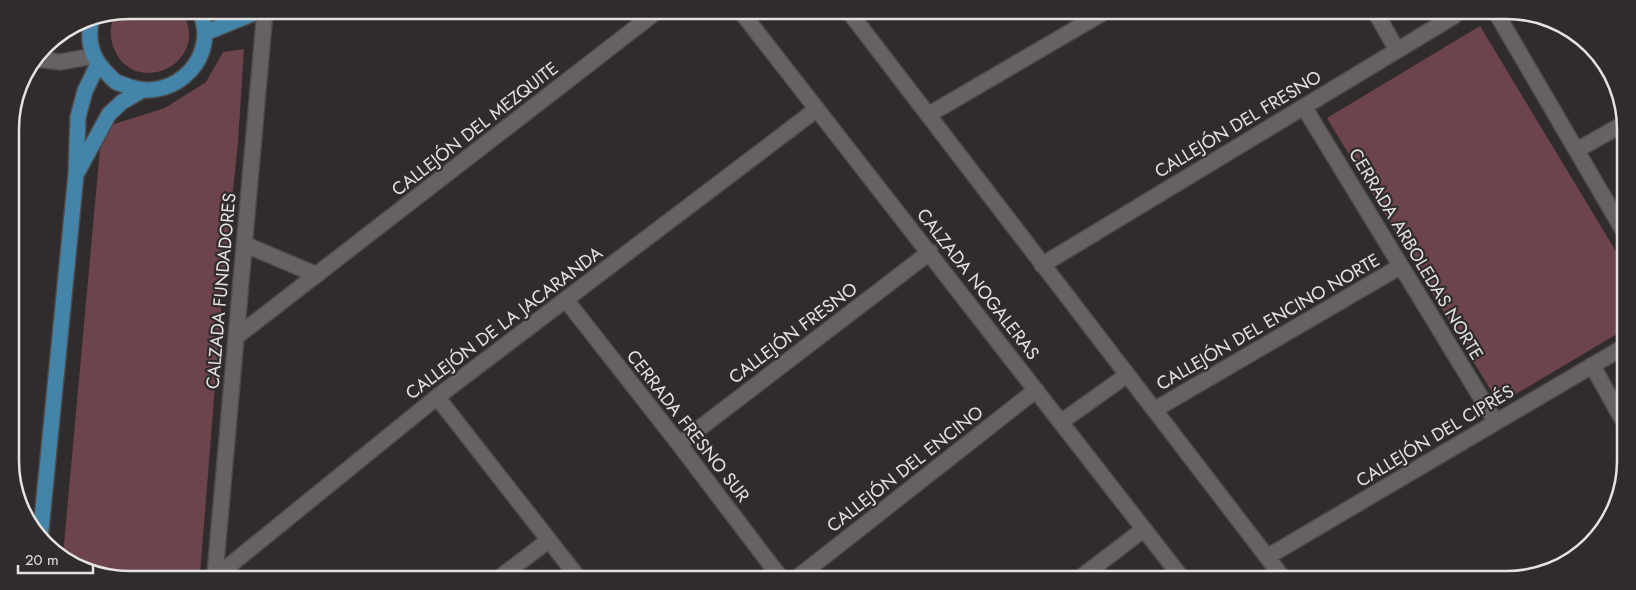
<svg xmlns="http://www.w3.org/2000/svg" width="1636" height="590" viewBox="0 0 1636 590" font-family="Jost,sans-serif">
	<rect width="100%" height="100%" fill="#302b2c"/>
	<path fill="#6d444c" d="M129 10H181C215 63 132 101 113 46 109 35 110 22 117 12Z
		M1480 26 1623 263 1622 331 1499 404 1327 118Z
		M244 49 238 142 223 286 200 574 88 572 63 555 101 138 108 126 165 108 206 82 223 52Z"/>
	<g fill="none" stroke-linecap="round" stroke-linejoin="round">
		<defs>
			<path id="minor" d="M742 13 1182 578
				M850 13 1284 579
				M1377 15 1397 50
				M1498 16 1623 230
				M36 59 60 62 94 56
				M1304 107 1496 422
				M928 115 1101 14
				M1577 150 1625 123
				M244 244 317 275
				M1042 265 1454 16
				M566 300 679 444 780 577
				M236 337 656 12
				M1592 365 1621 417
				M437 397 577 576
				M1154 410 1401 266
				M1061 422 1127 375
				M679 444 930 252
				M1267 557 1622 348
				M215 574 265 11
				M219 574 437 397 817 109
				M503 575 549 540
				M798 577 1036 390
				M1080 578 1144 529"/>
			<path id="major" d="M92 17C87 37 90 56 105 71 108 74 112 79 116 82 120 84 126 85 130 87 176 102 221 55 199 10
				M205 33 259 11
				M78 171 109 114 122 102 141 91
				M40 540 76 174 78 117 85 91 98 64"/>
		</defs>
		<use href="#minor" stroke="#4d4a4a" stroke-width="18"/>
		<use href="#major" stroke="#4d4a4a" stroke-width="18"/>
		<use href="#minor" stroke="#666162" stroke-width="15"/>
		<use href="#major" stroke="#4384a8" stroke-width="15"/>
	</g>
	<g text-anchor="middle" stroke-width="4.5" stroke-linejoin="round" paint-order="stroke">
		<g font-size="18" fill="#e5e2e2" stroke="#302b2c">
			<text transform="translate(1238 124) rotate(-31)" y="6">CALLEJÓN DEL FRESNO</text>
			<text transform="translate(475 129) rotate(-38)" y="6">CALLEJÓN DEL MEZQUITE</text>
			<text transform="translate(1416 254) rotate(59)" y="6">CERRADA ARBOLEDAS NORTE</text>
			<text transform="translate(978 284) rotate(52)" y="6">CALZADA NOGALERAS</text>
			<text transform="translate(221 291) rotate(-85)" y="6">CALZADA FUNDADORES</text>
			<text transform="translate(1268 322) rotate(-30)" y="6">CALLEJÓN DEL ENCINO NORTE</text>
			<text transform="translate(504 323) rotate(-37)" y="6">CALLEJÓN DE LA JACARANDA</text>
			<text transform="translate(793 333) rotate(-37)" y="6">CALLEJÓN FRESNO</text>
			<text transform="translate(688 426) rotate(52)" y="6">CERRADA FRESNO SUR</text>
			<text transform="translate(1435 436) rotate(-31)" y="6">CALLEJÓN DEL CIPRÉS</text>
			<text transform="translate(905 469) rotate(-38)" y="6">CALLEJÓN DEL ENCINO</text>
		</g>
	</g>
	<path d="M0 0H1636V590H0ZM129 19H1507A110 110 0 0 1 1617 129V461A110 110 0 0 1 1507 571H129A110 110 0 0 1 19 461V129A110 110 0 0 1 129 19Z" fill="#302b2c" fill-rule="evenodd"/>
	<path fill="none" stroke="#e5e2e2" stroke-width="2.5" d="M129 19H1507A110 110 0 0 1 1617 129V461A110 110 0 0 1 1507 571H129A110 110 0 0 1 19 461V129A110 110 0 0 1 129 19Z"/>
	<path d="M18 565v8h75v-8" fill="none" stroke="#e5e2e2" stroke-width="2.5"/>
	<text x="25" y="565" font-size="15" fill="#e5e2e2" stroke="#302b2c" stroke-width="4" paint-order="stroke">20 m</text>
</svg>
